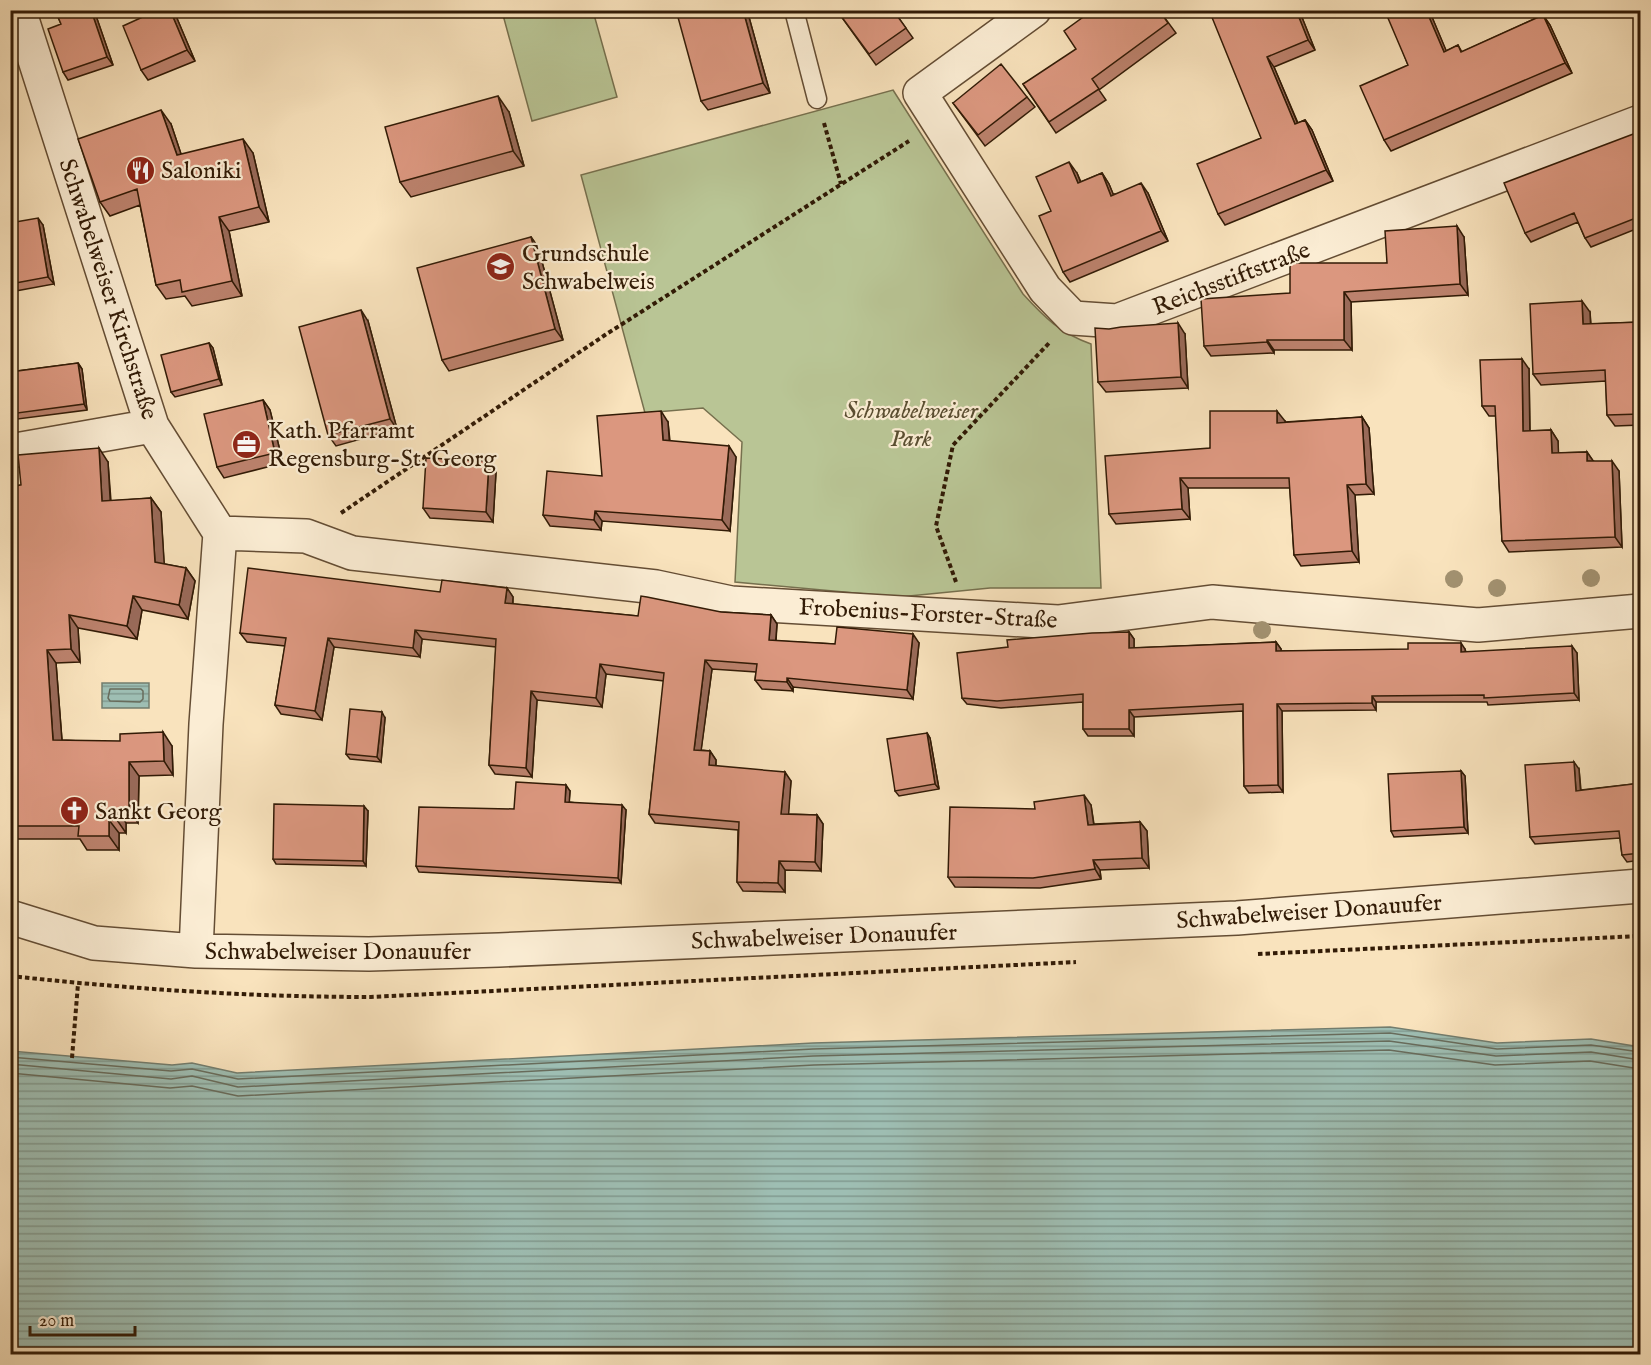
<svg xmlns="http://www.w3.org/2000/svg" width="1651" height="1365" viewBox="0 0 1651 1365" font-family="'IM FELL English',serif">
	<defs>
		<pattern id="water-rules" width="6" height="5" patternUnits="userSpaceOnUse" patternTransform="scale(1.5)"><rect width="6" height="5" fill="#9ebeb3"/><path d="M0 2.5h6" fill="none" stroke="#819a90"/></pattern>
	</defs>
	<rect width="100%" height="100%" fill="#f9e3bd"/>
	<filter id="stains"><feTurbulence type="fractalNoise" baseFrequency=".00333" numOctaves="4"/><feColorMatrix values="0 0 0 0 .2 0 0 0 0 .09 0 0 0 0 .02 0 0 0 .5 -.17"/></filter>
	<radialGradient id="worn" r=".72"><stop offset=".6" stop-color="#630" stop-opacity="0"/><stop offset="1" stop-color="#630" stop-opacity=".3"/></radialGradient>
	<path fill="#b9c595" stroke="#76704e" stroke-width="1.5" d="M519 10 593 11 617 97 532 121 503 15Z
		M893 90 1023 294C1045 318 1060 333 1091 344L1101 588H990L899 597 735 582 742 442 703 408 645 413 581 175Z"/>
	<path fill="url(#water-rules)" stroke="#737d6e" stroke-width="1.5" d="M102 683H149V708H102Z
		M1390 1027 1497 1043 1591 1039 1640 1047V1354H11V1051L172 1065 192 1063 237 1073 813 1043Z"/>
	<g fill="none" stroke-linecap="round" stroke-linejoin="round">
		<path stroke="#686c5c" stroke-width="1.5" d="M110 689H141L143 691V699L140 702 110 701 108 698Z
			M10 1057 171 1071 192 1069 238 1079 813 1049 1390 1033 1497 1049 1591 1045 1640 1052
			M10 1064 171 1079 192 1076 238 1087 813 1056 1389 1041 1496 1056 1591 1052 1640 1060
			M10 1073 170 1088 192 1086 238 1096 814 1065 1389 1050 1495 1065 1590 1061 1640 1069"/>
		<defs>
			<path id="service" d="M794 10 817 99"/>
			<path id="minor" d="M19 10 152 426 220 533 206 724 196 951
				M1034 10 920 93 1045 289 1073 318 1117 321 1640 122
				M10 451 152 426
				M220 533 306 536 352 553 656 587 731 603 1058 622 1212 602 1478 625 1640 611
				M10 917 94 943 196 951 369 954 499 950 1237 918 1640 886"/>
		</defs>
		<use href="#service" stroke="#644d34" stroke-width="21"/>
		<use href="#minor" stroke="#644d34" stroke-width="36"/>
		<path stroke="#321b06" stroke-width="4" stroke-dasharray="4.5 3" stroke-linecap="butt" d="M824 123 841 184
			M341 513 605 335 909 141
			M956 582 936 526 953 445 1050 342
			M1258 954 1640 936
			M10 976C130 989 250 997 371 997L1076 962
			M72 1058 78 984"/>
		<use href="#service" stroke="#fbedd4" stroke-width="18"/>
		<use href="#minor" stroke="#fbedd4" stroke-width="33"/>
	</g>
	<g fill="#a29170">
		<circle cx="1591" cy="578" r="9"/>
		<circle cx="1454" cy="579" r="9"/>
		<circle cx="1497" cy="588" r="9"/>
		<circle cx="1262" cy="630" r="9"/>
	</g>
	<path fill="#bc826d" stroke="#321b06" stroke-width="1.5" d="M55 10H94L113 65 68 80 63 72 61 24Z
		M747 10 770 93 708 110 701 101Z
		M893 10 913 38 876 65 841 16Z
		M1159 10 1176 33 1099 90 1106 100 1056 133 1023 84Z
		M1258 10H1299L1315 50 1274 67 1298 123 1305 120 1312 130 1333 181 1225 225 1218 214 1261 138 1254 12Z
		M1387 10H1429L1446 51 1458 45 1462 52 1543 15 1550 25 1572 73 1391 151 1384 140 1408 65Z
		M176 16 195 61 148 80 141 70Z
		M1027 97 1035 107 985 146 953 103Z
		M509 112 524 166 411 197 400 182Z
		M171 124 181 154 253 153 269 222 229 231 242 296 192 306 185 296 166 299 156 285 140 205 110 216 100 202Z
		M1636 133 1641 139V227L1591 247 1585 238 1578 222 1531 242 1525 233Z
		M1077 173 1081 182 1102 173 1109 184 1113 194 1148 193 1168 241 1070 282 1063 272 1051 211Z
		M10 223 43 225 54 284 10 292Z
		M531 237 538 247 563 340 449 371 442 360Z
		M1464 237 1468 295 1351 302 1352 350H1274V353L1211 356 1204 346 1290 293 1387 263Z
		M1590 312 1591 324 1641 322V425L1615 426 1607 415 1606 381 1541 385 1533 374Z
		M368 321 397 429 336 446 328 435Z
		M1185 334 1188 388 1106 392 1098 382Z
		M209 343 213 348 222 385 175 397 171 392Z
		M78 363 82 369 87 410 10 420V372Z
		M1529 369 1530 431 1551 430 1558 441V453L1587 452 1593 461 1619 471 1622 547 1509 552 1502 541 1496 416H1489L1482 406Z
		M263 400 270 410 283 463 224 478 217 467Z
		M1362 417 1369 428 1374 494 1355 495 1359 562 1301 566 1294 555 1290 488H1188L1190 519 1116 524 1109 514 1210 448 1285 421V422Z
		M668 422 670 441 736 457 730 531 602 521 601 530 550 526 543 515 602 476Z
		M108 462 111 501 151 498 161 512 164 564 186 568 195 581 188 619 142 610 137 639 78 628 80 662 56 663 62 740 172 746 173 775 139 776 138 823H126V833H119V850H87L80 839H10V667H16L13 563 10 564V487L21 485Z
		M496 472 493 522 430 518 423 508Z
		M507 588 513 597V604L638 616 721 612 771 615 777 624 776 641 835 644 919 643 913 699 793 687V691L762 689 755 680 756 672 712 669 701 750 710 751 716 760V766L791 781 788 814 817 815 823 824 821 871 785 870V892L743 891 737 882 738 830 655 823 649 814 664 681 606 674 602 707 537 700 532 777 495 774 489 765 496 647 422 639 420 657 334 647 322 720 281 714 275 705 285 646 247 642 240 633 440 592Z
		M1129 632 1134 639V648L1276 642 1281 649V651L1465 649 1466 652 1577 653 1579 700 1488 705 1487 702H1376V710L1282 711 1283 792 1249 793 1244 786 1243 711 1134 717V736H1088L1083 729V702L1001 708 967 704 962 698Z
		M385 718 381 762 350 759 346 754Z
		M927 733 930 738 939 789 899 796 895 791Z
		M1579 769 1581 790 1641 783V860L1627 862 1622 855 1620 838 1535 844 1530 837Z
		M1461 771 1465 776 1468 833 1394 837 1391 831Z
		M570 791 569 802 626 810 621 883 419 872 416 866 514 809Z
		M1091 805 1094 824 1140 822 1147 831 1149 868 1100 870 1101 879 1040 888 955 887 948 877 1035 809Z
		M368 811 366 866 276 864 273 859Z"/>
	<path fill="#996a59" stroke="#321b06" stroke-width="1.5" d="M91 10H94L113 65 107 57Z
		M170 10H172L176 16 195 61 187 50Z
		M743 10H747L770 93 763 83Z
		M1296 10H1299L1315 50 1308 40Z
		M1426 10H1429L1451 62 1444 52Z
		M1543 15 1550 25 1572 73 1565 63Z
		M1267 57 1274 67 1302 134 1295 124Z
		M498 96 509 112 524 166 513 151Z
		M161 110 171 124 186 169 177 155Z
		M1305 120 1312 130 1333 181 1326 170Z
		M243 139 253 153 269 222 259 207Z
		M1069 162 1077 173 1085 194 1078 183Z
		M1102 173 1109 184 1118 206 1111 196Z
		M1141 183 1148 193 1168 241 1161 231Z
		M219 217 229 231 242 296 232 281Z
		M38 218 43 225 54 284 48 277Z
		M1457 226 1464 237 1468 295 1460 284Z
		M531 237 538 247 563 340 555 329Z
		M1344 292 1351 302 1352 350 1344 340Z
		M1582 301 1590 312 1591 335 1583 324Z
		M361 310 368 321 397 429 390 419Z
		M1178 323 1185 334 1188 388 1181 377Z
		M1267 340 1274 350V353L1267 342Z
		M209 343 213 348 222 385 219 379Z
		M1522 359 1529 369 1530 442 1523 431Z
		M78 363 82 369 87 410 84 404Z
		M263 400 270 410 283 463 275 453Z
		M661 411 668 422 670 451 663 440Z
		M1277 411 1285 421V433L1277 423Z
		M1362 417 1369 428 1374 494 1366 484Z
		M1551 430 1558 441 1559 464 1552 453Z
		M729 446 736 457 730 531 722 520Z
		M99 448 108 462 111 514 102 501Z
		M1587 452 1594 462 1587 461Z
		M489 461 496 472 493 522 486 512Z
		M1612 461 1619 471 1622 547 1615 537Z
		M1180 478 1188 488 1190 519 1182 509Z
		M1347 485 1355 495 1359 562 1352 551Z
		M151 498 161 512 165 576 155 562Z
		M595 511 602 521 601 530 594 520Z
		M186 568 195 581 188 619 179 605Z
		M507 588 513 597 512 612 505 603Z
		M133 596 142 610 137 639 127 626Z
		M69 615 78 628 80 662 71 649Z
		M771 615 777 624 775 649 769 640Z
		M415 630 422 639 420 657 413 648Z
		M1129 632 1134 639V655L1129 648Z
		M913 634 919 643 913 699 907 690Z
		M328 638 334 647 322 720 315 711Z
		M1276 642 1281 649V658L1276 651Z
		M1461 643 1465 649 1466 659 1461 652Z
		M1572 646 1577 653 1579 700 1574 693Z
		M47 650 56 663 63 754 53 740Z
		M705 660 712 669 700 759 694 750Z
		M600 664 606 674 602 707 596 698Z
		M787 678 793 687V691L787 682Z
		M531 691 537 700 532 777 526 768Z
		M1372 696 1376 702V710L1372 703Z
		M1277 704 1282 711 1283 792 1278 785Z
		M1129 710 1134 717V736L1129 729Z
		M382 712 385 718 381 762 377 757Z
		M163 732 172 746 173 775 164 761Z
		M927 733 930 738 939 789 935 784Z
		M710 751 716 760 715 774 709 765Z
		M129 762 139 776 138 823 129 810Z
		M1574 762 1579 769 1581 798 1576 791Z
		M1461 771 1465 776 1468 833 1464 827Z
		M785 772 791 781 788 823 781 814Z
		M566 785 570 791 569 807 565 802Z
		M1084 795 1091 805 1095 834 1088 825Z
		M622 805 626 810 621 883 618 878Z
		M364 806 368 811 366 866 363 861Z
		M117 809 126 823V833L117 820Z
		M817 815 823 824 821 871 815 862Z
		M109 820 119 833V850L109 836Z
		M1140 822 1147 831 1149 868 1142 858Z
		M1093 860 1100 870 1101 879 1095 869Z
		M779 861 785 870V892L778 883Z"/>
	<path fill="#db977f" stroke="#321b06" stroke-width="1.5" d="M55 10H91L107 57 63 72 48 29 61 24Z
		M158 10H170L187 50 141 70 123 26Z
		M676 10H743L763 83 701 101Z
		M848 10H893L906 28 869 54 841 16Z
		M1093 10H1159L1168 23 1092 79 1099 89 1049 122 1023 84 1076 49 1064 31Z
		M1209 10H1253L1254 12 1258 10H1296L1308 40 1267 57 1295 124 1305 120 1326 170 1218 214 1197 164 1261 138Z
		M1387 10H1426L1444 52 1458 45 1461 52 1543 15 1565 63 1384 140 1360 86 1408 65 1385 11Z
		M1001 64 1027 97 978 135 953 103Z
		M498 96 513 151 400 182 385 127Z
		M161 110 177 155 243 139 259 207 219 217 232 281 182 292 180 280 156 285 137 189 100 202 78 139Z
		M1636 133 1641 143V216L1585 238 1574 213 1525 233 1504 183Z
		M1069 162 1078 183 1102 173 1111 196 1141 183 1161 231 1063 272 1039 216 1051 211 1036 177Z
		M38 218 48 277 10 284V223Z
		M1457 226 1460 284 1344 292V340H1267V342L1204 346 1201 299 1290 293V263H1387L1385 231Z
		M531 237 555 329 442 360 417 268Z
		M1582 301 1583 324 1641 322V414L1607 415 1605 370 1533 374 1530 304Z
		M361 310 390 419 328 435 299 327Z
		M1178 323 1181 377 1098 382 1095 328 1109 329 1121 327Z
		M209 343 219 379 171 392 161 355Z
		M1522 359 1523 431 1551 430 1552 453 1587 452V461H1612L1615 537 1502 541 1495 406H1482L1480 360Z
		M78 363 84 404 10 414V372Z
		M263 400 275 453 217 467 204 414Z
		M661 411 663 440 729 446 722 520 595 511 594 520 543 515 547 471 602 476 597 416Z
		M1210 411H1277V423L1362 417 1366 484 1347 485 1352 551 1294 555 1289 478H1180L1182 509 1109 514 1105 456 1210 448Z
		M99 448 102 501 151 498 155 562 186 568 179 605 133 596 127 626 69 615 71 649 47 650 53 740 120 741V734L163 732 164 761 129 762V810L117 809V820H109V836H78L79 826H10V667H16L13 549H10V487L21 485 18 455Z
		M426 458 489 461 486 512 423 508Z
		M248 568 440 592 442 580 507 588 505 603 638 616 641 596 647 597 721 612 771 615 769 640 835 644 837 627 913 634 907 690 787 678V682L755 680 757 664 705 660 694 750 710 751 709 765 785 772 781 814 817 815 815 862 779 861 778 883 737 882 739 822 649 814 664 673 600 664 596 698 531 691 526 768 489 765 496 639 415 630 413 648 328 638 315 711 275 705 286 638 240 633Z
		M1129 632V648L1276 642V651L1408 649V643H1461V652L1572 646 1574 693 1484 698V695L1372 696V703L1277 704 1278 785 1244 786 1243 704 1129 710V729H1083V694L997 701 962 698 957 653 1008 647 1007 640 1092 633Z
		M1634 637H1641V678H1637Z
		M350 709 382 712 377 757 346 754Z
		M927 733 935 784 895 791 887 739Z
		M1574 762 1576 791 1641 783V853L1622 855 1619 831 1530 837 1525 765Z
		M1461 771 1464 827 1391 831 1388 774Z
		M516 782 566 785 565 802 622 805 618 878 416 866 419 807 514 809Z
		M1084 795 1088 825 1140 822 1142 858 1093 860 1095 869 1033 878 948 877 950 807 1035 809 1034 802Z
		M274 804 364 806 363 861 273 859Z"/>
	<defs>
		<symbol id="restaurant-disc" viewBox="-11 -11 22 22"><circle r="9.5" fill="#8f2418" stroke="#fbedd4"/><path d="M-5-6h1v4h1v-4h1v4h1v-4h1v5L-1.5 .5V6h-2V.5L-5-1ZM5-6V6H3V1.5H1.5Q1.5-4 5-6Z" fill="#fff"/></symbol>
		<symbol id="school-disc" viewBox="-11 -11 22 22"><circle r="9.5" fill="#8f2418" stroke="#fbedd4"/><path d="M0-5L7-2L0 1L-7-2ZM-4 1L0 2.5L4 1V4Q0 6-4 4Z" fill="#fff"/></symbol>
		<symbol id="office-disc" viewBox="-11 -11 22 22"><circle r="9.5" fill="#8f2418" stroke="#fbedd4"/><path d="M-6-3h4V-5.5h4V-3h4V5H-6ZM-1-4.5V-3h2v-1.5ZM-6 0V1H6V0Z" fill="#fff"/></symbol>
		<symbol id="church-disc" viewBox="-11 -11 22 22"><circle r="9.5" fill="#8f2418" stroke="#fbedd4"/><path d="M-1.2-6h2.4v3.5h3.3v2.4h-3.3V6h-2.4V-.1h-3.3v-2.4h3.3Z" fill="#fff"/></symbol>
	</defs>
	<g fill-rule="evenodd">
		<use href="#restaurant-disc" x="124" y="154" width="33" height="33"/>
		<use href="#school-disc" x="484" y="250" width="33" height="33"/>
		<use href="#office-disc" x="230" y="428" width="33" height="33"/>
		<use href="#church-disc" x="58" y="794" width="33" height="33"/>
	</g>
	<g text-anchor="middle" stroke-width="4.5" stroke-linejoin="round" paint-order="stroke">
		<g font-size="24" fill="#321b06" stroke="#fbedd4" text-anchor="start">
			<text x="161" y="178">Saloniki</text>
			<text x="522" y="261">Grundschule<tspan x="522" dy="28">Schwabelweis</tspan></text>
			<text x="268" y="438">Kath. Pfarramt<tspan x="268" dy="28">Regensburg-St. Georg</tspan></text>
			<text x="95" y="819">Sankt Georg</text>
		</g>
		<g font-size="24" fill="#321b06" stroke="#fbedd4">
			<text transform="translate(1231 278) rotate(-21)" y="8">Reichsstiftstraße</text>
			<text transform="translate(109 289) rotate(72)" y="8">Schwabelweiser Kirchstraße</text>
			<text transform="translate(928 613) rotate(3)" y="8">Frobenius-Forster-Straße</text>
			<text transform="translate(1309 911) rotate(-4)" y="8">Schwabelweiser Donauufer</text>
			<text transform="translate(824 936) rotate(-2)" y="8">Schwabelweiser Donauufer</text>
			<text x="338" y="959">Schwabelweiser Donauufer</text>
		</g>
		<g font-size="24" font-style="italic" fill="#5a4e31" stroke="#fbedd4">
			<text x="911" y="418">Schwabelweiser<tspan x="911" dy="28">Park</tspan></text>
		</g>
	</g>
	<rect width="1651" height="1365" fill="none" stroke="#f9e3bd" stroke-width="36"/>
	<rect x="12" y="12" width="1627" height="1341" fill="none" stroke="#321b06" stroke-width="3"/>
	<rect x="18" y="18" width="1615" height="1329" fill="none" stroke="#321b06" stroke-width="1.5"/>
	<path d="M30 1326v9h105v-9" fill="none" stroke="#321b06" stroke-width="3"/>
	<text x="39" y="1326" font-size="18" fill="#321b06" stroke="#fbedd4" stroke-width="4.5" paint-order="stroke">20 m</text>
	<rect width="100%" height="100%" filter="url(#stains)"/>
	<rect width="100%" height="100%" fill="url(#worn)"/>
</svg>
